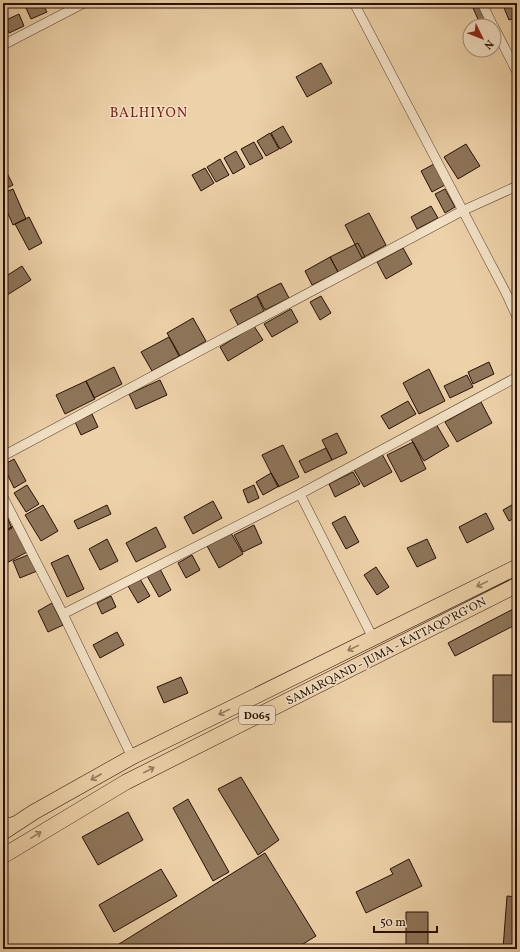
<svg xmlns="http://www.w3.org/2000/svg" width="520" height="952" viewBox="0 0 520 952" font-family="Vollkorn,serif">
	<rect width="100%" height="100%" fill="#edd1a8"/>
	<filter id="stains"><feTurbulence type="fractalNoise" baseFrequency=".005" numOctaves="4"/><feColorMatrix values="0 0 0 0 .2 0 0 0 0 .09 0 0 0 0 .02 0 0 0 .5 -.17"/></filter>
	<radialGradient id="worn" r=".72"><stop offset=".6" stop-color="#630" stop-opacity="0"/><stop offset="1" stop-color="#630" stop-opacity=".3"/></radialGradient>
	<path fill="#8e755a" stroke="#281106" d="M36 3H42L47 12 31 19 26 8Z
		M484 3 494 26H481L473 8Z
		M502 3H517V17L509 20Z
		M19 14 24 26 9 33 4 21Z
		M321 63 332 83 307 97 296 77Z
		M283 126 292 142 280 149 271 133Z
		M270 133 279 149 266 156 257 141Z
		M254 142 263 158 250 165 241 149Z
		M466 144 480 166 458 179 444 157Z
		M236 151 245 167 233 174 224 158Z
		M220 159 229 175 216 182 207 167Z
		M434 164 445 185 432 192 421 171Z
		M3 165 13 185 3 190Z
		M205 168 214 183 201 191 192 175Z
		M13 189 26 219 13 225 3 202V193Z
		M445 189 455 207 445 213 435 194Z
		M431 206 438 218 417 229 411 217Z
		M369 213 386 245 362 258 345 225Z
		M29 217 42 243 29 250 15 224Z
		M358 243 365 257 338 272 330 257Z
		M403 248 412 264 386 279 377 262Z
		M330 257 338 272 312 285 305 271Z
		M22 266 31 280 4 297 3 295V278Z
		M281 283 289 298 265 310 257 295Z
		M257 296 264 311 238 325 230 310Z
		M321 296 331 313 320 320 310 302Z
		M291 309 298 322 272 337 264 324Z
		M193 318 206 341 180 356 167 333Z
		M254 326 263 340 228 361 220 347Z
		M169 337 179 356 152 371 141 352Z
		M489 362 494 374 473 384 468 372Z
		M114 367 122 384 94 398 86 381Z
		M429 369 445 401 419 414 403 383Z
		M467 375 473 387 450 398 444 386Z
		M160 380 167 395 136 409 129 394Z
		M86 381 95 399 65 414 56 395Z
		M408 401 416 414 389 429 381 416Z
		M481 402 492 423 457 442 445 422Z
		M92 414 98 427 81 435 75 422Z
		M436 424 449 446 424 461 411 439Z
		M337 433 347 453 332 460 322 440Z
		M413 442 426 469 401 482 387 455Z
		M283 445 299 477 278 487 262 455Z
		M326 448 332 460 305 473 299 461Z
		M382 454 392 472 364 487 354 470Z
		M14 459 26 481 14 488 3 465Z
		M353 472 360 484 335 497 329 484Z
		M271 473 279 486 263 495 256 482Z
		M27 485 39 504 26 512 14 493Z
		M254 485 259 498 248 503 243 490Z
		M213 501 222 518 193 534 184 517Z
		M517 502V517L509 521 503 510Z
		M43 505 58 531 41 541 25 515Z
		M107 505 111 514 78 529 74 521Z
		M3 508 12 528 3 533Z
		M486 513 494 529 467 543 459 527Z
		M345 516 359 542 346 549 332 523Z
		M254 525 262 543 243 552 234 535Z
		M13 526 27 552 3 565V532Z
		M156 527 166 547 136 562 126 543Z
		M231 533 243 554 219 568 207 546Z
		M107 539 118 561 100 570 89 549Z
		M427 539 436 558 417 567 407 548Z
		M30 554 37 571 20 578 13 561Z
		M68 555 84 589 67 597 51 563Z
		M192 555 200 570 186 578 178 563Z
		M159 567 171 590 159 597 146 574Z
		M376 567 389 587 377 595 364 575Z
		M140 579 150 596 138 603 128 586Z
		M111 596 116 607 102 614 97 603Z
		M52 603 63 625 48 632 38 611Z
		M517 607V624L455 656 448 643Z
		M117 632 124 645 100 658 93 645Z
		M493 675H517V722H493Z
		M181 677 188 693 164 703 157 687Z
		M241 777 279 840 258 855 218 789Z
		M188 799 229 872 213 881 173 808Z
		M128 812 143 840 98 865 82 837Z
		M265 853 316 936 295 949H111Z
		M409 859 422 886 366 913 356 892 393 874 390 869Z
		M161 869 177 896 114 932 99 905Z
		M507 896 517 897V949H503Z
		M406 912H428V949H406Z"/>
	<g fill="none" stroke-linecap="round" stroke-linejoin="round">
		<defs>
			<path id="minor" d="M354 3 506 293 517 317
				M482 3 493 26
				M494 27 517 72
				M3 45 84 3
				M3 456 462 211 517 186
				M300 494 373 638
				M3 497 63 614 132 757
				M63 614 300 494 517 377"/>
			<path id="primary" d="M5 831 34 812 132 757 517 567
				M3 856 126 782 517 585"/>
			<path id="trunk" d="M3 827 15 824"/>
		</defs>
		<use href="#minor" stroke="#59412e" stroke-width="10"/>
		<use href="#primary" stroke="#281106" stroke-width="16"/>
		<use href="#trunk" stroke="#281106" stroke-width="16"/>
		<use href="#minor" stroke="#f3e1c6" stroke-width="9"/>
		<use href="#primary" stroke="#edd1a8" stroke-width="15"/>
		<use href="#trunk" stroke="#edd1a8" stroke-width="15"/>
	</g>
	<defs><path id="oneway-shaft" d="M-6 0H5M1.5-3L5.5 0L1.5 3" fill="none" stroke-width="1.6" stroke-linecap="round" stroke-linejoin="round"/></defs>
	<g stroke="#947b5f">
		<use href="#oneway-shaft" transform="translate(482 584) rotate(154)"/>
		<use href="#oneway-shaft" transform="translate(353 648) rotate(154)"/>
		<use href="#oneway-shaft" transform="translate(224 712) rotate(154)"/>
		<use href="#oneway-shaft" transform="translate(149 770) rotate(-27)"/>
		<use href="#oneway-shaft" transform="translate(96 777) rotate(150)"/>
		<use href="#oneway-shaft" transform="translate(36 835) rotate(-31)"/>
	</g>
	<g text-anchor="middle" stroke-width="3" stroke-linejoin="round" paint-order="stroke">
		<rect fill="#f3e1c6" stroke="#654f40" stroke-width="1" x="239" y="706" width="36" height="18" rx="3"/>
		<g font-size="11" font-weight="bold" fill="#281106">
			<text x="257" y="719">D065</text>
		</g>
		<g font-size="12" fill="#281106" stroke="#f3e1c6">
			<text transform="translate(386 651) rotate(-27)" y="4">SAMARQAND - JUMA - KATTAQO‘RG‘ON</text>
		</g>
		<g font-size="14" letter-spacing="1" fill="#7a1f14" stroke="#f3e1c6">
			<text x="149" y="117">BALHIYON</text>
		</g>
	</g>
	<rect width="520" height="952" fill="none" stroke="#edd1a8" stroke-width="16"/>
	<rect x="4" y="4" width="512" height="944" fill="none" stroke="#281106" stroke-width="2"/>
	<rect x="8" y="8" width="504" height="936" fill="none" stroke="#281106"/>
	<g transform="translate(482 38) rotate(133)"><circle r="19" fill="#f3e1c6" stroke="#a28e79"/>
	<path d="M0-3L7 15L0 10L-7 15Z" fill="#8f2418"/>
	<text y="-6" font-size="11" font-weight="bold" text-anchor="middle" fill="#281106">N</text>
	</g>
	<path d="M374 926v6h63v-6" fill="none" stroke="#281106" stroke-width="2"/>
	<text x="380" y="926" font-size="12" fill="#281106" stroke="#f3e1c6" stroke-width="3" paint-order="stroke">50 m</text>
	<rect width="100%" height="100%" filter="url(#stains)"/>
	<rect width="100%" height="100%" fill="url(#worn)"/>
</svg>
